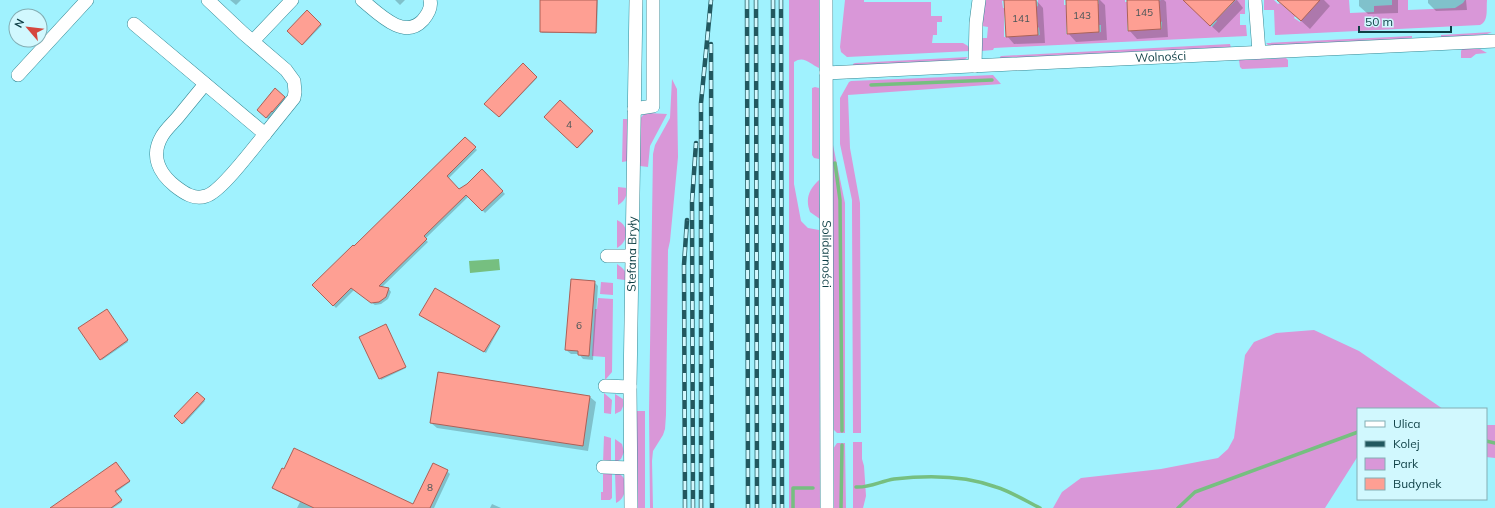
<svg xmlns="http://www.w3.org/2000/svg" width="1495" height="508" viewBox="0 0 1495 508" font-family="Mulish,sans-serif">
	<rect width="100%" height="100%" fill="#a0f2fe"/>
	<path fill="#d997d8" d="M789 0H819V68C810 64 804 55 794 62V184L801 221 808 228 819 230 820 508H789Z
		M845 0H864V2H931V16H942V22H937V35H933L932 43H963L968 46 970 51 847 57 841 52 840 47Z
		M983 0H1009L1002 1 1003 8H1004V37L1040 35 1039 28 1038 27 1036 7 1038 6V0H1064V5H1066V34L1101 32V25H1099L1098 4H1099V0H1125V2H1127V31L1162 29V22L1160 21 1159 1 1161 0H1188L1202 18 1212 27 1217 21 1216 20 1236 0H1245V14H1240V25H1246L1247 36 994 48 993 50 981 51 982 38H987L988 27 982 26Z
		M1264 0H1274L1278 4 1280 3 1295 16 1294 18 1300 22 1320 0H1349L1350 13 1374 12V6L1392 5V0H1408V10L1455 8 1463 3 1465 0H1487C1486 9 1489 21 1480 25L1275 35 1274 10H1264Z
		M1492 32 1487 34 1441 38V35Z
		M1412 36V39L1269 46 1266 43Z
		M1230 44 1231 48 1000 59V57L1001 56Z
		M1462 49H1480L1487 53 1476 54 1471 58H1461V51Z
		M968 57 963 61 853 66V64L855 63Z
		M1286 58 1288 60V67L1242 69 1240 67 1239 60Z
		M993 75 1001 84 848 95 850 148 860 203 861 433H853L852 208V200L840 144V98L849 82 851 81Z
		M672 79 677 89 678 157 670 241 668 250 666 415 665 429 663 435 653 451 652 461 653 508H650L649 412 653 154 655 145 670 118Z
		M815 87 819 88V159L814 158 812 155V88Z
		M648 113 667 114 650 146 648 167 640 166V119L643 115Z
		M623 119H628V161L622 162Z
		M833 145 845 203V433H837L833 429Z
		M819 180 820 219 810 212C805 199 809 189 819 180Z
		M618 187 627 188C627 196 625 201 618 205Z
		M617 220C630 226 629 241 617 248Z
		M617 264C623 268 629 273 625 280L617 279Z
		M601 282 613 283V295L600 294Z
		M598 298 613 299 612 372 606 379H605V357L592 356 595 309H597Z
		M1314 330 1359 351 1443 409H1358V456L1325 508H1053L1062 492 1081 478 1161 469 1218 458 1228 449 1234 438 1245 355 1254 342 1276 333Z
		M604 393 612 400 611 414 604 413Z
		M615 394 623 399 624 404 621 411 615 414Z
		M636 411H645V508H637Z
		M1486 425H1495V458L1486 457Z
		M604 436 611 438V463H603Z
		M615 439 622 444 624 452 621 459 615 463Z
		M853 442H862V459L864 466 866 496 863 508H853Z
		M837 443H845L846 508H833V449Z
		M603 472H612V498L610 500H601V492H603Z
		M615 472C617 473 620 474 621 475 629 481 626 499 616 503Z"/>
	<path fill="#76bf80" d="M499 259 500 270 470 273 469 261Z"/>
	<path fill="#0003" d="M230 0H241L236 5Z
		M395 0H405L400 5Z
		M541 0H598L597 33H542L541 32Z
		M1004 0H1036L1043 8 1045 43 1014 44 1007 36Z
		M1067 0H1100L1105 5 1107 40 1076 42 1068 33Z
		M1128 0H1164L1166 2 1168 37 1137 39 1129 30Z
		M1192 0H1237L1243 8 1219 33 1196 12Z
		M1278 0H1324L1330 6 1310 29Z
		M1359 0H1398V13L1368 14 1359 6Z
		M1428 0H1466L1467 10 1436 11 1428 3Z
		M307 12 322 25 303 45 289 31Z
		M523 65 537 78 500 117 486 104Z
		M276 90 286 100 269 120 258 110Z
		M561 101 593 132 578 148 546 117Z
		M465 138 477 150 448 179 459 190 467 185 482 171 505 194 485 213 469 196 425 239 428 242 382 287 389 289 391 292 388 299 381 304 375 305 354 290 336 308 314 285 354 248Z
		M594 282 598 286 593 360 583 359 579 354H571L566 350Z
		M108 311 128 342 102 360 101 359Z
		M422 315 499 326 500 327 486 353Z
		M387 327 406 368 381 380 361 337Z
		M439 374 590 397 596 402 588 451 437 428 431 423Z
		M197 393 205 401 184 424 176 416Z
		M117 464 130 482 115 493 122 502 113 508H52Z
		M447 471 450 474 434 508H297L300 502 277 491 274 488 413 506Z
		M492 504 501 508H490Z"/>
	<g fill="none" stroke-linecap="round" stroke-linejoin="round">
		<path stroke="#76bf80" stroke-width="3.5" d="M871 85 992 80
			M835 163 840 200 842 431
			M1486 441 1495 443
			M856 487C869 488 881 481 894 479 928 475 964 475 996 487 1012 492 1026 501 1040 508
			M793 508V488H813
			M841 508 842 445
			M1178 508 1195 492 1358 432"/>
	</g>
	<path fill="#fe9f93" stroke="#ad6057" d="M540 0H597L596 33 540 32Z
		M1004 0H1036L1038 35 1006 37Z
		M1066 0H1098L1099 32 1067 34Z
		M1127 0H1159L1161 29 1128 31Z
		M1183 0H1235L1210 26Z
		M1277 0H1320L1301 21Z
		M307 10 321 24 302 45 287 31Z
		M523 63 537 77 499 117 484 104Z
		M275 88 285 97 272 112V111L266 118 257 110Z
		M560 100 593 131 577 148 544 117Z
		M465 137 476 147 447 176 459 189 467 184 482 169 503 191 482 211 466 195 424 236 427 239 379 286 389 288 386 297 379 302 371 303 351 288 333 306 312 285 353 245 354 246Z
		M571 279 595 281 589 356 578 355V351L565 350Z
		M435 288 500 326 484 352 419 315Z
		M107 309 128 340 100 360 78 328Z
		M386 324 406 367 379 379 359 337Z
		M438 372 590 396 583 446 430 423Z
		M197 392 205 399 182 424 174 416Z
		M294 448 413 504 433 463 448 470 430 508H314L272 488 282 468 284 469Z
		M116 462 130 481 115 491 122 500 111 508H50Z"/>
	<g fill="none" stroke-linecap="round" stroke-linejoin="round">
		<defs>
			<g id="minor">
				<path d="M362 0C378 13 404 41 423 20 428 14 432 7 430 0"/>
				<path id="s1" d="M826 0 827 508"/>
				<path d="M1255 0 1259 52"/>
				<path d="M134 24 265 134 294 98 295 92 294 81 286 70 243 33 208 0"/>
				<path d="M253 41 292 0"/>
				<path d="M975 66 976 23 979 0"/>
				<path id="s2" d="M826 73 1495 41"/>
				<path d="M18 75 87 0"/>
				<path d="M205 84C196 95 187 106 178 117 173 123 166 129 162 136 150 156 159 173 175 186 184 193 194 200 206 196 221 192 253 148 265 134"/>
				<path d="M634 109 653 106V0"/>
				<path d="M607 256H632"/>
				<path d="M605 386 630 387"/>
				<path d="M603 467 630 468"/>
				<path id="s3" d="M631 508 630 387 636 0"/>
			</g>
		</defs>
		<use href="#minor" stroke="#358995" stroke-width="14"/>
		<use href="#minor" stroke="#fff" stroke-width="13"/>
		<defs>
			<path id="rail" d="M747 0 748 508
				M756 0 757 508
				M773 0 774 508
				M781 0 782 508
				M711 44 712 508
				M685 508 684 265 687 220
				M693 508 692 202 696 143
				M701 508V103L711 0"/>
		</defs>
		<use href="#rail" stroke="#22585f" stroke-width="4.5"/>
		<use href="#rail" stroke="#d1f8fe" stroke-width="3" stroke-dasharray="9" stroke-linecap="butt"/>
	</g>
	<g text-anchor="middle" stroke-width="3.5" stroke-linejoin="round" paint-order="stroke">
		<g font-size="10" fill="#495658">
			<text x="1144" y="16">145</text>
			<text x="1082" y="19">143</text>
			<text x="1021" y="22">141</text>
			<text x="569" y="128">4</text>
			<text x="579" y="329">6</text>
			<text x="430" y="491">8</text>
		</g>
		<g font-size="12" fill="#0d3e44" stroke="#d1f8fe">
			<text dy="4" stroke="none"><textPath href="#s2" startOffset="335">Wolności</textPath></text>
			<text dy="4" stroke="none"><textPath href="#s3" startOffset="254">Stefana Bryły</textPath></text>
			<text dy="4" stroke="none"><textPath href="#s1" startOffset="254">Solidarności</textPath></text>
		</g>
	</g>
	<rect x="1357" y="408" width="130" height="92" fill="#d1f8fe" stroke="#83aeb4"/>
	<rect x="1365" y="421" width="20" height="6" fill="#ffffff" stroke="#83aeb4"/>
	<text x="1393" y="428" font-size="12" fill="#0d3e44">Ulica</text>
	<rect x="1365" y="441" width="20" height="6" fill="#22585f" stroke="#83aeb4"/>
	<text x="1393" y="448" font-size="12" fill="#0d3e44">Kolej</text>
	<rect x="1365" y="458" width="20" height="12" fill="#d997d8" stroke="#83aeb4"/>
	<text x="1393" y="468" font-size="12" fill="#0d3e44">Park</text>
	<rect x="1365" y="478" width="20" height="12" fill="#fe9f93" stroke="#83aeb4"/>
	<text x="1393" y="488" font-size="12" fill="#0d3e44">Budynek</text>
	<g transform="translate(28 28) rotate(298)"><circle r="19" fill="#d1f8fe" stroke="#83aeb4"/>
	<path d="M0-3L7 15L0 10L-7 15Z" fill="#d5473e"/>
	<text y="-6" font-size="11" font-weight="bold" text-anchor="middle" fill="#0d3e44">N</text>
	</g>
	<path d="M1359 26v6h92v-6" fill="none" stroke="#0d3e44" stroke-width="2"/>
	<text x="1365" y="26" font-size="12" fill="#0d3e44" stroke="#d1f8fe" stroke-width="3" paint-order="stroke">50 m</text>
</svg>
